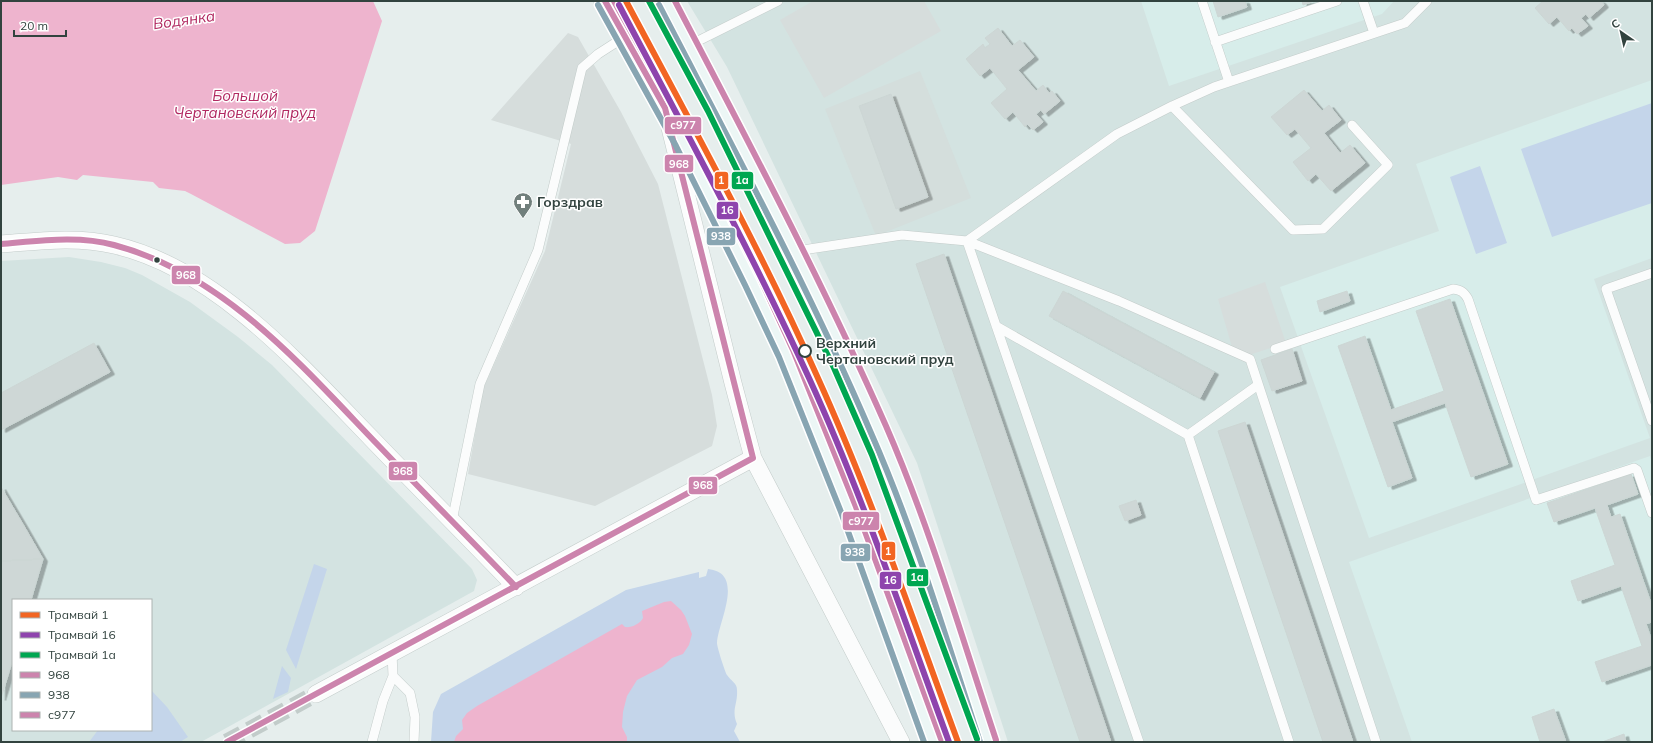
<svg xmlns="http://www.w3.org/2000/svg" width="1653" height="743" viewBox="0 0 1653 743" font-family="Mulish,sans-serif">
	<defs>
		<filter id="shadow"><feDropShadow dx="4.5" dy="2.5" stdDeviation="0" flood-color="#0004"/></filter>
	</defs>
	<rect width="100%" height="100%" fill="#e6eeed"/>
	<path fill="#d3e3e1" fill-rule="evenodd" d="M687 1H1652V742H1008L917 463 727 67Z
		M69 257 101 262 125 268 142 275 190 302 238 337 272 365 472 569 477 580 474 591 201 742H1V261ZM13 600H151V730H13Z"/>
	<path fill="#d4dedc" d="M920 71 971 198 876 236 825 109Z"/>
	<path fill="#d7edea" d="M1141 1H1394L1382 14 1169 86Z
		M1652 80V258L1594 279 1650 438 1369 538 1280 287 1439 231 1416 164Z
		M1650 456 1652 463V742H1412L1349 562Z"/>
	<path fill="#c4d5ea" d="M1652 103V203L1552 237 1521 149Z
		M1480 166 1507 243 1476 254 1450 177Z
		M314 564 327 569 296 669 286 650Z
		M708 569C746 573 718 622 717 643 717 647 725 672 727 675 731 681 737 683 737 690 738 704 731 710 737 724L734 731 740 742H431L433 712 441 694 626 590 699 572V578L706 576Z
		M282 666 291 678 288 692 273 699Z
		M151 690 167 707 188 737 180 742H89L98 730H151Z"/>
	<path fill="#d6dddc" d="M813 1H924L941 31 824 98 780 20Z
		M568 33 578 37 621 112 658 184 712 395 717 426 712 446 595 506 468 474 483 389 545 251 571 144 491 120Z
		M1265 282 1286 343 1249 355 1232 347 1218 299Z"/>
	<path fill="#eeb4ce" d="M1 1H373L382 21 315 231 300 243 285 244 191 194 185 191 159 188 153 182 83 175 77 180 58 177 1 185Z
		M671 601 681 610 685 616 692 634 689 645 683 654 672 658 662 667 637 680 627 696 623 712 622 727 627 737V742H454L456 736 463 729 462 720 467 713 477 706 622 624 625 627C631 628 640 624 643 618L642 611 664 602Z"/>
	<path fill="#ced7d6" stroke="#ccd6d4" filter="url(#shadow)" d="M1213 1H1245L1247 7 1218 17Z
		M1302 1H1314L1303 5Z
		M1543 1H1601L1604 5 1589 18 1586 14 1581 18 1588 26 1577 34 1572 28 1569 31 1557 17 1549 24 1535 8Z
		M998 28 1012 46 1020 40 1034 57 1018 70 1036 91 1043 85 1049 93 1052 91 1060 101 1044 114 1041 110 1036 114 1043 122 1033 130 1027 124 1025 127 1013 112 1005 119 991 103 1007 89 990 68 980 76 966 59 983 44 985 48 990 44 985 38Z
		M1304 90 1322 111 1329 105 1341 120 1324 133 1340 153 1350 145 1365 163 1331 191 1316 174 1308 181 1293 162 1311 148 1295 129 1287 135 1271 117Z
		M891 94 928 197 896 209 859 106Z
		M944 254 1053 571 1111 742H1080L916 264Z
		M1063 291 1214 372 1200 398 1049 316Z
		M1347 291 1350 301 1320 312 1317 301Z
		M1450 299 1508 464 1471 477 1445 403 1392 422 1412 478 1388 487 1338 346 1365 336 1391 410 1444 391 1416 311Z
		M94 343 110 372 1 430V393Z
		M1292 349 1302 381 1272 391 1261 360Z
		M1245 422 1353 742H1323L1218 431Z
		M1631 474 1638 494 1607 505 1611 517 1620 514 1652 606V622L1646 624 1652 641V665L1602 682 1595 662 1642 646 1621 586 1578 601 1571 581 1615 565 1595 508 1554 522 1547 503Z
		M1 487 24 526 43 559 1 561Z
		M1136 500 1141 515 1125 521 1119 506Z
		M43 559 31 600H13V659L1 698V561Z
		M1554 709 1566 742H1540L1532 717Z
		M1624 734 1626 742H1602Z"/>
	<g fill="none" stroke-linecap="round" stroke-linejoin="round">
		<path stroke="#c2ccca" stroke-width="17" stroke-dasharray="17 8" stroke-linecap="butt" d="M227 742 316 694"/>
		<defs>
			<path id="lane" d="M1202 1 1229 82
				M1363 1 1374 33
				M1215 42 1337 1
				M690 45 778 1
				M1172 106 1293 230 1323 229 1388 165 1352 125
				M796 251 902 235 967 241 1119 301 1250 359 1376 742
				M1652 273 1606 289 1652 421
				M996 326 1188 435 1258 385
				M1275 349 1453 289C1461 290 1464 292 1468 299L1536 500 1634 468 1637 470 1652 513
				M1188 435 1289 742
				M452 521 480 384 538 250 582 68 598 54 626 36
				M392 653 393 676 410 693 415 717 414 742
				M372 742 383 701 393 676
				M1139 742 967 241 1117 134 1172 106 1214 87 1405 23 1427 1"/>
			<path id="street" d="M670 128 733 383 753 458 901 742
				M1 244C39 241 77 236 114 245 216 268 301 366 371 438 419 488 468 537 516 587
				M316 694 753 458"/>
			<path id="secondary" d="M605 1C649 75 689 151 726 228 750 275 773 323 794 372 845 493 888 618 933 742
				M666 1 796 251 879 430 917 526 988 742"/>
		</defs>
		<use href="#lane" stroke="#c3ccca" stroke-width="10"/>
		<use href="#street" stroke="#c3ccca" stroke-width="18"/>
		<use href="#secondary" stroke="#becfcd" stroke-width="23"/>
		<use href="#lane" stroke="#fbfcfc" stroke-width="9"/>
		<use href="#street" stroke="#fbfcfc" stroke-width="17"/>
		<use href="#secondary" stroke="#ecf6f5" stroke-width="22"/>
		<defs>
			<path id="bus-1" d="M1 244C38 241 78 235 114 245 224 274 302 366 378 445 423 492 470 539 516 587
				M227 742 753 458 665 108 605 1"/>
			<path id="bus-2" d="M598 5 676 146 745 285 779 357 841 512 924 742
				M659 5C732 146 808 286 871 433 915 533 946 638 980 742"/>
			<path id="bus-3" d="M614 1 690 138 760 278 793 350 856 507 941 739
				M675 1C748 141 822 281 886 426 930 527 961 635 996 740"/>
		</defs>
		<use href="#bus-1" stroke="#fff" stroke-width="9"/>
		<use href="#bus-2" stroke="#fff" stroke-width="9"/>
		<use href="#bus-3" stroke="#fff" stroke-width="9"/>
		<use href="#bus-1" stroke="#cc84ad" stroke-width="6"/>
		<use href="#bus-2" stroke="#88a5b2" stroke-width="6"/>
		<use href="#bus-3" stroke="#cc84ad" stroke-width="6"/>
		<defs>
			<path id="tram-1" d="M626 1C692 125 760 248 817 376 871 495 913 620 958 742"/>
			<path id="tram-2" d="M619 5C684 128 751 251 809 378 863 496 904 620 949 742"/>
			<path id="tram-3" d="M649 1 708 111 834 368 872 455 977 739"/>
		</defs>
		<use href="#tram-1" stroke="#fff" stroke-width="9"/>
		<use href="#tram-2" stroke="#fff" stroke-width="9"/>
		<use href="#tram-3" stroke="#fff" stroke-width="9"/>
		<use href="#tram-1" stroke="#f26522" stroke-width="6"/>
		<use href="#tram-2" stroke="#8e44ad" stroke-width="6"/>
		<use href="#tram-3" stroke="#00a651" stroke-width="6"/>
	</g>
	<defs>
		<symbol id="pharmacy-pin" viewBox="-11 -11 22 30"><path d="M0 17L-7.5 6A9.5 9.5 0 1 1 7.5 6Z" fill="#717f7c" stroke="#fff"/><path d="M-2-6h4v4h4v4h-4v4h-4v-4h-4v-4h4Z" fill="#fff"/></symbol>
	</defs>
	<g fill-rule="evenodd">
		<use href="#pharmacy-pin" x="512" y="191" width="22" height="30"/>
	</g>
	<circle fill="#32433f" stroke="#fff" stroke-width="1.5" cx="157" cy="260" r="3.5"/>
	<circle fill="#fff" stroke="#32433f" stroke-width="2" cx="805" cy="351" r="6"/>
	<g text-anchor="middle" stroke-width="3" stroke-linejoin="round" paint-order="stroke">
		<g font-size="14" font-weight="bold" fill="#32433f" stroke="#fff" text-anchor="start">
			<text x="537" y="207">Горздрав</text>
		</g>
		<g font-size="14" font-weight="bold" fill="#32433f" stroke="#fff" text-anchor="start">
			<text x="816" y="348">Верхний<tspan x="816" dy="16">Чертановский пруд</tspan></text>
		</g>
		<g font-size="15" font-style="italic" fill="#b12961" stroke="#fff">
			<text transform="translate(184 20) rotate(-8)" y="5">Водянка</text>
			<text x="245" y="101">Большой<tspan x="245" dy="17">Чертановский пруд</tspan></text>
		</g>
	</g>
	<g stroke="#fff" stroke-width="1.5">
		<rect x="664" y="116" width="38" height="19" rx="4" fill="#cc84ad"/>
		<rect x="664" y="154" width="30" height="19" rx="4" fill="#cc84ad"/>
		<rect x="731" y="171" width="23" height="19" rx="4" fill="#00a651"/>
		<rect x="714" y="171" width="15" height="19" rx="4" fill="#f26522"/>
		<rect x="716" y="201" width="23" height="19" rx="4" fill="#8e44ad"/>
		<rect x="706" y="227" width="30" height="19" rx="4" fill="#88a5b2"/>
		<rect x="171" y="265" width="30" height="20" rx="4" fill="#cc84ad"/>
		<rect x="388" y="461" width="30" height="20" rx="4" fill="#cc84ad"/>
		<rect x="688" y="476" width="30" height="19" rx="4" fill="#cc84ad"/>
		<rect x="842" y="511" width="38" height="20" rx="4" fill="#cc84ad"/>
		<rect x="881" y="541" width="15" height="20" rx="4" fill="#f26522"/>
		<rect x="840" y="543" width="31" height="19" rx="4" fill="#88a5b2"/>
		<rect x="906" y="568" width="23" height="19" rx="4" fill="#00a651"/>
		<rect x="879" y="571" width="23" height="19" rx="4" fill="#8e44ad"/>
	</g>
	<g font-size="11" text-anchor="middle" font-weight="bold" fill="#fff">
		<text x="683" y="129">с977</text>
		<text x="679" y="168">968</text>
		<text x="742" y="184">1а</text>
		<text x="721" y="184">1</text>
		<text x="727" y="214">16</text>
		<text x="721" y="240">938</text>
		<text x="186" y="279">968</text>
		<text x="403" y="475">968</text>
		<text x="703" y="489">968</text>
		<text x="861" y="525">с977</text>
		<text x="888" y="555">1</text>
		<text x="855" y="556">938</text>
		<text x="917" y="581">1а</text>
		<text x="890" y="584">16</text>
	</g>
	<rect width="1653" height="743" fill="none" stroke="#32433f" stroke-width="4"/>
	<rect x="12" y="599" width="140" height="132" fill="#ffffff" stroke="#adb4b2"/>
	<rect x="20" y="612" width="20" height="6" fill="#f26522" stroke="#adb4b2"/>
	<text x="48" y="619" font-size="12" fill="#32433f">Трамвай 1</text>
	<rect x="20" y="632" width="20" height="6" fill="#8e44ad" stroke="#adb4b2"/>
	<text x="48" y="639" font-size="12" fill="#32433f">Трамвай 16</text>
	<rect x="20" y="652" width="20" height="6" fill="#00a651" stroke="#adb4b2"/>
	<text x="48" y="659" font-size="12" fill="#32433f">Трамвай 1а</text>
	<rect x="20" y="672" width="20" height="6" fill="#cc84ad" stroke="#adb4b2"/>
	<text x="48" y="679" font-size="12" fill="#32433f">968</text>
	<rect x="20" y="692" width="20" height="6" fill="#88a5b2" stroke="#adb4b2"/>
	<text x="48" y="699" font-size="12" fill="#32433f">938</text>
	<rect x="20" y="712" width="20" height="6" fill="#cc84ad" stroke="#adb4b2"/>
	<text x="48" y="719" font-size="12" fill="#32433f">с977</text>
	<g transform="translate(1621 32) rotate(326)" stroke="#ffffff" stroke-width="3" paint-order="stroke">
	<path d="M0-3L7 15L0 10L-7 15Z" fill="#32433f"/>
	<text y="-6" font-size="11" font-weight="bold" text-anchor="middle" fill="#32433f">С</text>
	</g>
	<path d="M14 30v6h52v-6" fill="none" stroke="#32433f" stroke-width="2"/>
	<text x="20" y="30" font-size="12" fill="#32433f" stroke="#ffffff" stroke-width="3" paint-order="stroke">20 m</text>
</svg>
